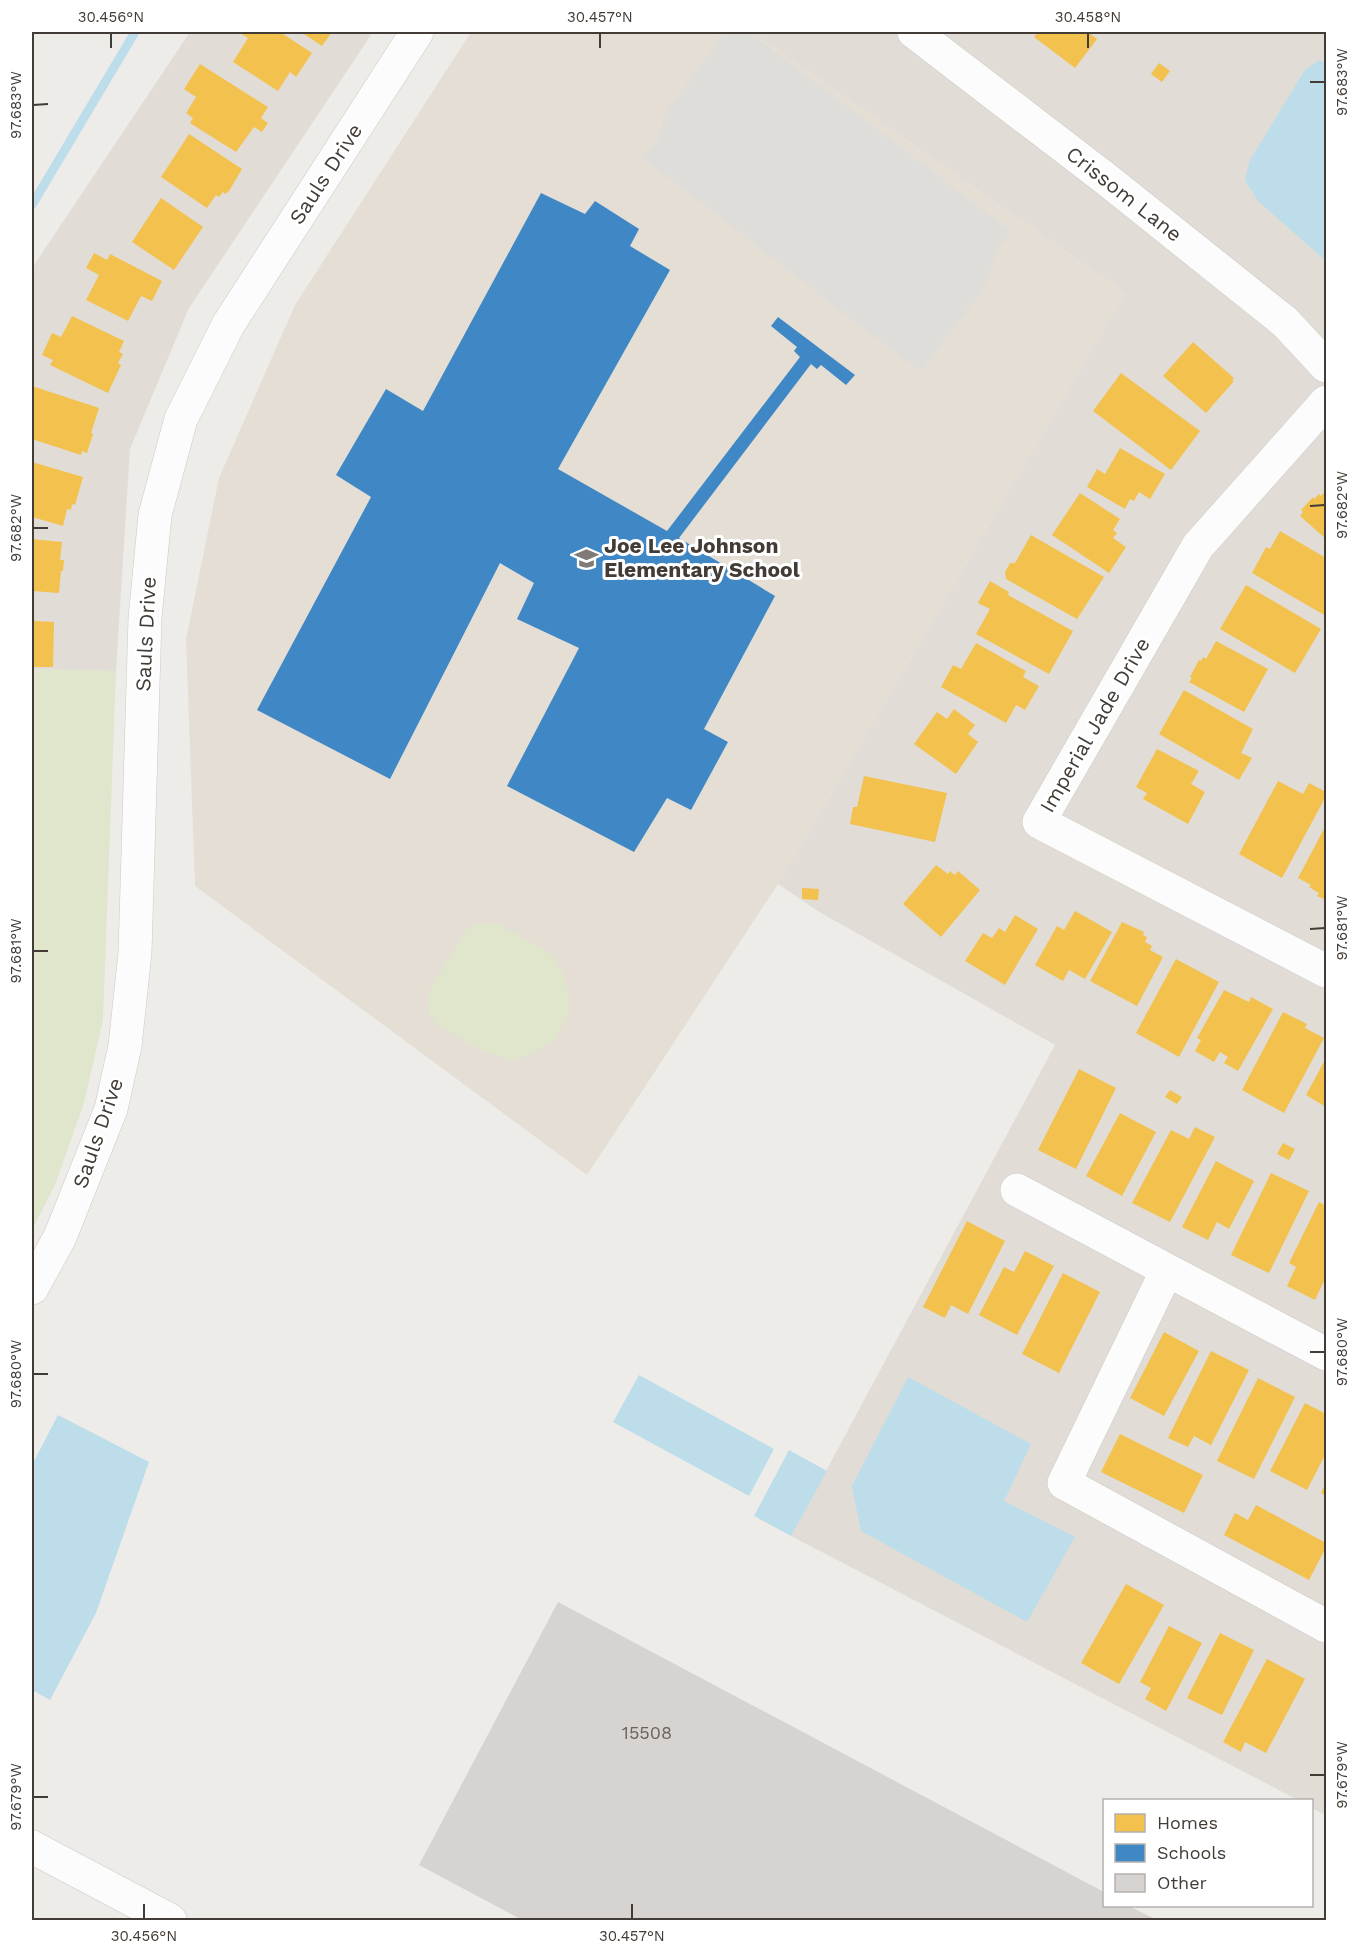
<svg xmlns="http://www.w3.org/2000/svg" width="1358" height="1952" viewBox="0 0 1358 1952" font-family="'Work Sans',sans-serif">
	<rect width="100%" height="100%" fill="#eeece9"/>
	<path fill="#e1ddd6" d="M190 32H373L189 308 130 449 116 671 32 669V268Z
		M752 32H1326V1815L1312 1808V1800H1298L791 1536 1055 1045 816 910 778 884 1125 293Z"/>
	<path fill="#e4ded5" d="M471 32H752L1125 293 778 884 587 1175 195 886 186 639 219 478 295 305Z"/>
	<path fill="#dfe6cb" d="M32 669 116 671 103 1020 84 1103 55 1185 32 1230Z
		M485 923 500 925 552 955 564 976 569 997 568 1017 554 1040 531 1055 509 1060 479 1049 435 1023 429 1012 428 999 432 986 466 930 472 926Z"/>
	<path fill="#dfddda" d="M725 32H749L1012 232 997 250 984 289 920 372 643 158 657 142 666 112Z"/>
	<path fill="#bcdde9" d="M1319 60 1326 64V261L1258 201 1245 180 1250 160 1305 70Z
		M639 1375 774 1449 749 1496 613 1422Z
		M908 1377 1031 1444 1004 1501 1075 1537 1027 1622 861 1531 852 1486Z
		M58 1415 149 1462 96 1613 50 1700 32 1690V1465Z
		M789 1450 827 1471 791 1536 754 1516Z"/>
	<path fill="#f2c14e" d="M238 32H280L312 53 296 77 290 72 278 91 233 62 248 38Z
		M301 32H332L322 46Z
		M1038 32H1088L1097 39 1075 68 1034 37Z
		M1159 63 1170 71 1162 82 1151 74Z
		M200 64 268 107 261 118 268 123 262 132 254 127 236 152 190 123 193 118 186 113 196 97 184 89Z
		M189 134 242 169 229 191 225 194 223 192 219 197 216 195 207 208 161 177Z
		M161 198 203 227 174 270 132 242Z
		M94 253 107 260 110 254 162 281 152 301 141 296 128 321 86 300 99 275 86 268Z
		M72 316 124 341 119 352 123 354 118 363 121 365 108 393 50 365 53 360 42 355 52 333 61 337Z
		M1193 342 1234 378 1232 380 1234 381 1206 413 1163 376Z
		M1121 373 1200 431 1171 470 1093 411Z
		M32 386 99 408 91 433 93 434 87 453 82 451 81 455 32 439Z
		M1120 448 1165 474 1150 499 1139 492 1134 501 1130 499 1125 509 1087 487 1097 469 1105 474Z
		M32 462 83 477 75 505 72 504 71 510 67 509 63 526 32 517Z
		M1325 491 1326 493V539L1300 516 1303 512 1301 510 1313 497 1314 499 1319 494 1321 496Z
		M1080 493 1120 519 1113 530 1117 533 1113 538 1126 547 1109 573 1052 535Z
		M1280 531 1326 558V616L1252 573 1266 547 1270 549Z
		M1031 535 1104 577 1077 619 1006 579 1005 572 1010 563H1015Z
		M32 539 62 542 60 560H64L63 571H61L59 593 32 591Z
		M990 581 1009 592 1008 595 1073 631 1049 674 976 634 990 609 978 603Z
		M1246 585 1321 629 1295 673 1220 629Z
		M32 616 35 621 54 622 53 667H32Z
		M1216 641 1268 669 1244 712 1189 682 1192 678 1190 677 1199 660 1201 661 1203 657 1206 659Z
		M976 643 1026 671 1023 677 1039 686 1025 710 1016 705 1006 723 941 687 953 665 961 669Z
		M1184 690 1253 729 1241 753 1252 758 1239 780 1159 734Z
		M954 709 975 725 968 734 978 742 956 774 914 744 937 712 947 719Z
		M1157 749 1199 771 1191 784 1205 792 1188 824 1143 799 1147 793 1136 787Z
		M864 776 947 793 935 842 850 824 853 807H857Z
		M1278 781 1303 794 1309 783 1326 792V796L1282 878 1239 854Z
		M1326 825V900L1317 896 1319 893 1309 887 1311 885 1298 878Z
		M936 865 948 874 950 871 955 875 958 871 980 890 941 937 903 904Z
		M802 888 819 889 818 900 802 899Z
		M1075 911 1112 932 1085 979 1069 970 1063 981 1035 965 1057 926 1064 930Z
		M1015 915 1038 929 1005 985 965 961 983 933 992 938 999 928 1005 932Z
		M1122 922 1144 932 1143 935 1147 937 1145 942 1152 946 1150 950 1163 957 1137 1006 1090 981Z
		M1176 959 1219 982 1179 1057 1136 1033Z
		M1224 990 1249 1002 1251 997 1273 1009 1238 1071 1224 1063 1228 1057 1220 1052 1214 1062 1195 1051 1201 1040 1197 1038Z
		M1283 1012 1307 1024 1305 1028 1324 1038 1284 1113 1242 1090Z
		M1326 1058V1107L1306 1095Z
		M1079 1069 1116 1088 1076 1169 1038 1150Z
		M1170 1090 1182 1097 1177 1104 1165 1097Z
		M1120 1113 1156 1132 1122 1196 1086 1176Z
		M1195 1127 1215 1137 1170 1222 1132 1203 1171 1130 1189 1139Z
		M1283 1143 1295 1149 1289 1160 1277 1154Z
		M1216 1161 1254 1181 1229 1229 1217 1222 1208 1240 1182 1227Z
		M1271 1173 1309 1191 1269 1273 1231 1255Z
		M1319 1202 1326 1206V1277L1315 1300 1287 1286 1296 1267 1289 1263Z
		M967 1221 1005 1241 968 1314 951 1305 945 1318 923 1307Z
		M1025 1251 1054 1266 1017 1335 979 1315 1004 1267 1014 1272Z
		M1063 1273 1100 1292 1059 1373 1022 1354Z
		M1164 1332 1199 1351 1164 1416 1130 1398Z
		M1211 1351 1249 1370 1211 1445 1194 1436 1188 1447 1168 1438Z
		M1258 1378 1295 1397 1254 1479 1217 1461Z
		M1305 1403 1326 1414V1453L1307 1490 1270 1471Z
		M1120 1434 1203 1475 1184 1513 1101 1472Z
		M1326 1482V1496L1321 1493Z
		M1256 1505 1326 1543V1547L1309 1580 1224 1535 1235 1513 1248 1520Z
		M1126 1584 1164 1605 1119 1684 1081 1663Z
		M1169 1626 1202 1643 1166 1711 1145 1699 1151 1688 1140 1682Z
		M1220 1633 1254 1650 1222 1715 1187 1698Z
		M1267 1659 1305 1679 1266 1753 1245 1742 1241 1752 1223 1742Z"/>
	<path fill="#3f88c5" d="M541 193 585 214 595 201 639 229 630 246 670 270 558 469 667 531 800 357 794 351 797 347 771 326 778 317 855 375 846 385 821 365 817 369 811 364 679 538 775 596 704 729 728 742 691 810 667 798 634 852 507 786 579 648 517 619 534 583 500 563 390 779 257 710 371 497 336 475 386 389 423 411Z"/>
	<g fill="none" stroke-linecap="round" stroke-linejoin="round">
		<path stroke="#bcdde9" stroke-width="9" d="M32 205 135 32"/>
	</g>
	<path fill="#d6d3d0" d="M558 1602 1104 1892V1906H1129L1157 1920H522L419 1865Z"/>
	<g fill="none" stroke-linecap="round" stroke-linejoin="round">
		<defs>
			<path id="minor" d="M914 32 1106 179 1285 322 1326 366
				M1326 402 1198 546 1039 822 1326 971
				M1017 1190 1167 1270
				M32 1288 60 1237 111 1109 125 1046 135 953 145 618 155 515 181 419 228 325 417 32
				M1326 1354 1167 1270 1064 1483 1326 1626"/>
			<path id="tertiary" d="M32 1847 170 1920"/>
		</defs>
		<use href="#minor" stroke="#ccc9c6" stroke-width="34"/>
		<use href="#tertiary" stroke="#ccc9c6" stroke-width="34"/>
		<use href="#minor" stroke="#fcfcfc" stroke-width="33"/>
		<use href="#tertiary" stroke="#fcfcfc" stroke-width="33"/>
	</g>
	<path fill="none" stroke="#433c36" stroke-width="2" d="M111 33V48M600 33V48M1088 33V48M1310 82H1325M33 105 48 104M1310 506 1325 505M33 528H48M1310 929 1325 928M33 951H48M1310 1352H1325M33 1374H48M1310 1775H1325M33 1797H48M144 1904V1919M632 1904V1919"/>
	<defs>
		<symbol id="school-bare" viewBox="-9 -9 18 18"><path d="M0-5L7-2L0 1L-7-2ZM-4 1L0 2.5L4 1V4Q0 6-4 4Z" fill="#7f7a75" stroke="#fff" stroke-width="2.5" paint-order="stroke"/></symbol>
	</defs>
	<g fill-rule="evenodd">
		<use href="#school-bare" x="570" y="542" width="33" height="33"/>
	</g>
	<g text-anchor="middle" stroke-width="6" stroke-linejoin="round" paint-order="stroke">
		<g font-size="18" fill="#69635e">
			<text x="647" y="1739">15508</text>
		</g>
		<g font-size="21" fill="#433c36" stroke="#fff">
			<text transform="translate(326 174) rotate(-57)" y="7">Sauls Drive</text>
			<text transform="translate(1124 194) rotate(38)" y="7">Crissom Lane</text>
			<text transform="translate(146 634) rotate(-87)" y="7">Sauls Drive</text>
			<text transform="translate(1095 725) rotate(-60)" y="7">Imperial Jade Drive</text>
			<text transform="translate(98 1133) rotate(-71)" y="7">Sauls Drive</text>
		</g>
		<g font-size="21" font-weight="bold" fill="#433c36" stroke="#fff" text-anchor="start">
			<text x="604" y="553">Joe Lee Johnson<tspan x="604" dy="24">Elementary School</tspan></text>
		</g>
	</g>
	<rect width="1358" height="1952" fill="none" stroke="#ffffff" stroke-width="66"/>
	<rect x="1103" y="1799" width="210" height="108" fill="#ffffff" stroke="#b4b1af" stroke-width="1.5"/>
	<rect x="1115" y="1814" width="30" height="18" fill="#f2c14e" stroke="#b4b1af" stroke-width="1.5"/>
	<text x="1157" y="1829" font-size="18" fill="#433c36">Homes</text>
	<rect x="1115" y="1844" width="30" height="18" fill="#3f88c5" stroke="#b4b1af" stroke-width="1.5"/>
	<text x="1157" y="1859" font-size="18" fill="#433c36">Schools</text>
	<rect x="1115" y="1874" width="30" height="18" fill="#d6d3d0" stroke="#b4b1af" stroke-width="1.5"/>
	<text x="1157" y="1889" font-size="18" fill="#433c36">Other</text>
	<rect x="33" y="33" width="1292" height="1886" fill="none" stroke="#433c36" stroke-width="2"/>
	<g font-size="15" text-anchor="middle" fill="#433c36">
		<text x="111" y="22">30.456°N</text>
		<text x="600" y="22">30.457°N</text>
		<text x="1088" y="22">30.458°N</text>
		<text transform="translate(1342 82) rotate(-90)" y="5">97.683°W</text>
		<text transform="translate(16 105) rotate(-90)" y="5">97.683°W</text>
		<text transform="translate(1342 505) rotate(-90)" y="5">97.682°W</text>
		<text transform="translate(16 528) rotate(-90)" y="5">97.682°W</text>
		<text transform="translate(1342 928) rotate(-90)" y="5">97.681°W</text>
		<text transform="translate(16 951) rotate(-90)" y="5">97.681°W</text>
		<text transform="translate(1342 1352) rotate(-90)" y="5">97.680°W</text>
		<text transform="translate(16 1374) rotate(-90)" y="5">97.680°W</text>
		<text transform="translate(1342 1775) rotate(-90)" y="5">97.679°W</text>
		<text transform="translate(16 1797) rotate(-90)" y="5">97.679°W</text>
		<text x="144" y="1941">30.456°N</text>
		<text x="632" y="1941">30.457°N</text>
	</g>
</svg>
